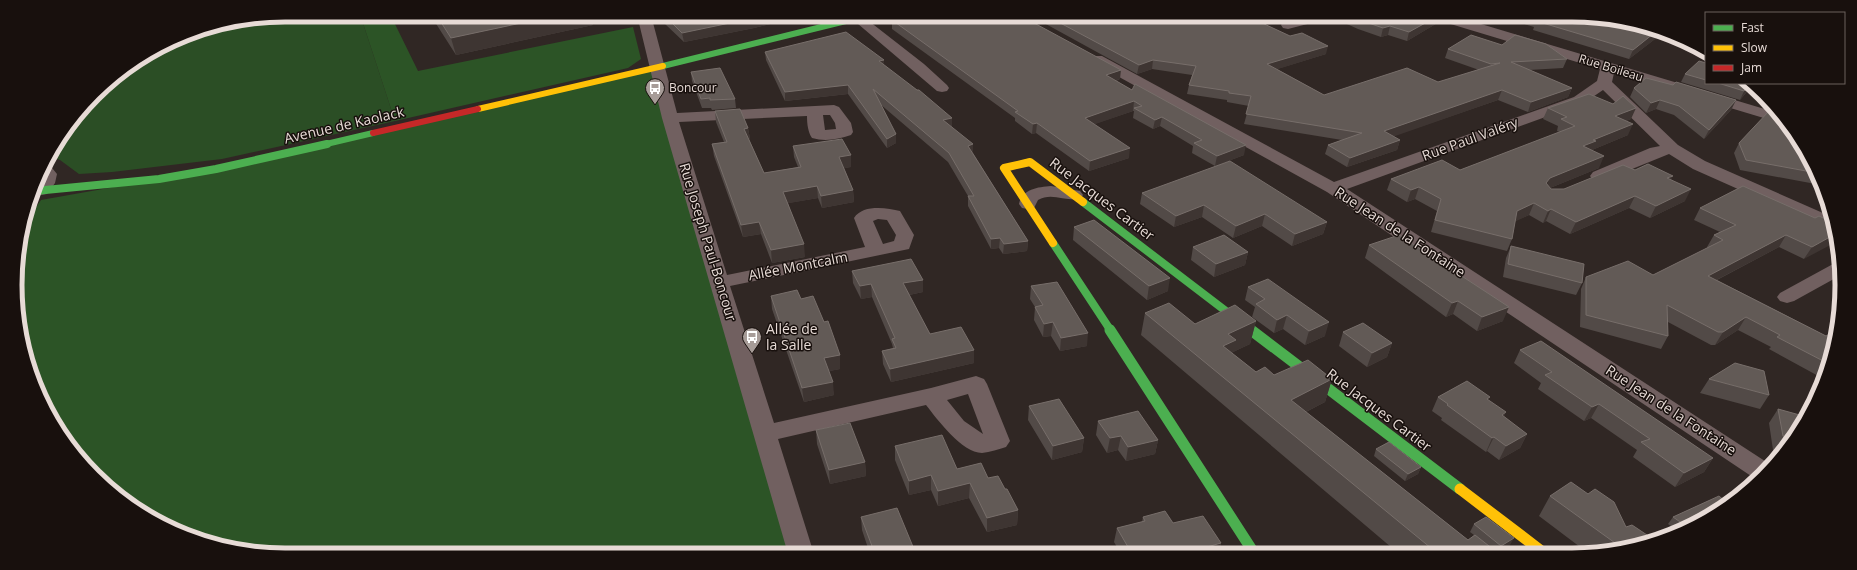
<svg xmlns="http://www.w3.org/2000/svg" width="1857" height="570" viewBox="0 0 1857 570" font-family="'Open Sans',sans-serif">
	<rect width="100%" height="100%" fill="#302724"/>
	<path fill="#2b4e25" d="M233 20H362L395 121 222 159 112 172 79 174 60 160 49 156 71 121 107 82 182 35Z"/>
	<path fill="#2c5426" d="M362 20H393L418 71 633 27 641 59 628 68 395 121Z
		M657 68 801 554 285 555 232 550 182 535 135 510 71 449 43 404 24 355 16 303 17 250 26 222 41 200 159 179Z"/>
	<g fill="none" stroke-linecap="round" stroke-linejoin="round">
		<path fill="#716060" fill-rule="evenodd" d="M1451 15 1778 113 1787 123 1777 122 1614 73 1612 82 1678 145 1705 161 1832 217 1836 230 1828 229 1693 169 1669 154 1605 180 1599 181 1593 180 1590 176 1593 172 1650 148 1660 146 1603 90 1584 103 1347 189 1771 465 1763 476 1757 480 1327 192 1092 62 1090 59 1092 56H1102L1334 182 1574 97 1597 81 1600 69 1434 19 1432 16Z
			M1307 16H1329L1327 19 1288 29 1283 28 1281 25 1283 22Z
			M851 18H865L924 64 947 85 949 88 947 91 942 92 937 91Z
			M638 19H652L677 113 834 105 839 107 851 123 853 132 851 135C838 139 826 142 812 138 808 132 807 124 807 116L679 122 727 275 865 247 854 218C863 204 887 208 900 211L914 235 909 249 730 286 774 423 931 388 976 376 984 379 987 384 1010 441 1006 447C999 449 990 452 982 453 962 453 937 419 926 405L778 439 814 554H788L662 118ZM823 115H830L835 123 836 129 825 130ZM878 219 887 220 896 235 894 241 883 244 873 221ZM968 394 983 434 964 421 947 400Z
			M45 163H48L57 174 55 183 47 194 41 195 34 193Z
			M1051 186 1080 191 1083 195 1080 199C1066 202 1052 192 1038 200L1034 208 1028 209 1022 208 1019 204C1022 189 1038 187 1051 186Z
			M1840 262 1841 275 1794 301 1787 303 1780 301 1777 297 1780 293 1833 264Z"/>
		<path stroke="#4caf50" stroke-width="6" d="M663 66 858 18
			M322 145 373 133"/>
		<path stroke="#4caf50" stroke-width="8" d="M35 191 159 179 216 169 327 144
			M1083 202 1252 331
			M1053 243 1111 331"/>
		<path stroke="#4caf50" stroke-width="11" d="M1110 330 1254 553
			M1251 330 1460 489"/>
		<path stroke="#ffc107" stroke-width="6" d="M478 109 663 66"/>
		<path stroke="#ffc107" stroke-width="8" d="M1053 243 1004 168 1030 162 1083 202"/>
		<path stroke="#ffc107" stroke-width="11" d="M1460 489 1544 553"/>
		<path stroke="#c62828" stroke-width="6" d="M373 133 478 109"/>
	</g>
	<path fill="#524a47" d="M1494 15H1572L1634 23 1658 30 1655 39 1629 59 1533 30 1534 27Z
		M1254 16 1249 17 1326 54 1277 69 1324 95 1438 82 1479 70 1445 58 1448 49 1502 45 1567 59 1563 68 1529 70 1572 88 1568 97 1528 112 1498 100 1393 136 1400 140 1397 150 1347 167 1325 154 1328 145 1342 140 1244 124 1249 106 1227 102V100L1187 94 1189 85 1192 75 1152 69 1137 74 1033 17Z
		M1329 16H1441L1439 22 1407 41 1388 35 1381 37 1358 29Z
		M664 18H795L754 28 684 42 665 24Z
		M433 19H592L593 25 456 55Z
		M892 20 1120 79 1116 81 1244 155 1215 166 1192 153 1193 146 1160 126 1153 129 1133 118 1134 111H1133L1094 124 1129 158 1089 171 1036 133 1032 134 1015 121V118L892 29Z
		M765 52 884 65 952 127H951L973 153 1028 241 1027 251 1003 254 999 248 991 249 968 206V196L948 162 880 104 896 134V143L887 148 848 94 785 101 766 60Z
		M1706 63V83H1749L1751 87 1740 100 1681 82 1685 74Z
		M691 72 735 99 736 108 712 110 711 108H702L692 81Z
		M1634 88 1736 100 1731 110 1704 139 1674 115 1656 109 1646 113 1630 97Z
		M1548 108 1631 119 1626 121 1628 135 1592 150 1599 168 1550 188 1551 189H1564L1635 170 1671 179 1685 201 1650 218 1629 208 1570 234 1546 221 1543 223 1529 215 1515 221 1512 239 1507 251 1431 232 1437 211 1415 199 1407 202 1387 190 1391 179 1460 170 1560 132 1557 131 1558 126 1543 119Z
		M715 111 748 128 750 139H749L764 173 798 167 794 157 793 146 851 167 844 168 853 190 854 202 822 208 818 198 788 203 805 257 772 263 761 234 743 237 714 156 712 144 724 142 716 122Z
		M1797 135 1822 182 1826 197 1821 185 1740 170 1734 153 1739 143Z
		M1142 193 1327 222 1323 234 1292 246 1262 226 1233 238 1202 217 1174 227 1140 204Z
		M1700 208 1815 218 1834 223 1804 259 1779 247 1717 280 1826 336 1837 338 1822 378 1769 349 1771 347 1738 330 1715 345H1711L1668 322V336L1661 349 1580 327 1581 289 1586 277 1653 275 1708 248 1707 247 1714 235 1720 232 1694 220Z
		M1074 227 1168 291 1147 300 1073 240Z
		M1369 245 1503 321 1477 331 1453 314 1446 317 1365 258Z
		M1511 246 1582 283 1576 295 1503 277 1506 258Z
		M1193 247 1248 252 1245 265 1214 277 1191 260Z
		M852 271 923 280V292L909 295 930 334 974 350V363L891 382 883 364 882 351 893 348 892 344 872 297 861 299 853 283Z
		M1031 286 1087 346 1060 351 1051 336 1043 337 1034 320 1035 307 1030 299Z
		M1248 287 1325 336 1305 345 1283 329 1274 333 1252 317 1255 307 1245 300Z
		M771 296 801 299 824 322 840 355V369L829 371 834 395 804 402 772 309Z
		M1145 313 1195 324 1256 321 1250 344 1233 352V354L1256 372 1274 375 1332 379 1325 402 1306 412 1468 540 1474 535 1470 532 1474 524 1510 545 1499 553H1398L1141 335Z
		M1343 332 1392 343 1387 357 1367 367 1339 346Z
		M1520 350 1713 458 1704 472 1675 487 1633 457 1637 450 1591 418 1584 421 1538 389 1541 383 1514 363Z
		M1709 379 1769 395 1760 409 1700 393Z
		M1438 397 1504 417 1527 434 1520 448 1499 460 1487 451 1486 452 1441 420 1442 418 1432 411Z
		M1029 406 1084 438 1082 452 1052 460 1028 420Z
		M1778 409 1806 417 1808 415 1806 420 1781 453 1773 450 1769 423Z
		M1098 421 1158 440 1155 454 1126 461 1118 450 1107 453 1096 435Z
		M816 430 865 462 866 476 830 484 817 444Z
		M895 446 957 469 988 478 1005 489 1018 510 1017 525 987 532 969 498 938 506 931 490 909 495 895 460Z
		M1376 449 1421 467 1418 474 1405 481 1374 456Z
		M1550 496 1626 527 1653 539 1607 553H1588L1539 516Z
		M861 517 916 554H870L862 530Z
		M1143 517 1173 523 1221 543 1219 553 1121 554 1114 542 1117 528 1142 522Z
		M1673 517 1692 527 1678 531 1668 524Z"/>
	<path fill="#3e3532" d="M1438 16H1441L1439 22 1407 41 1409 32Z
		M754 18H795L754 28 684 42 682 33Z
		M412 19 401 22 400 20Z
		M540 19H592L593 25 456 55 451 38Z
		M1390 26 1388 35 1381 37 1383 28Z
		M1658 30 1655 39 1629 59 1633 50Z
		M1328 46 1326 54 1265 73 1267 64Z
		M884 60V68L879 61Z
		M1153 60 1152 69 1137 74 1139 65Z
		M1121 70 1120 79 1105 84 1106 75Z
		M1751 84 1752 85 1751 87 1740 100 1744 91Z
		M848 85V94L785 101V92Z
		M1572 88 1568 97 1528 112 1531 102Z
		M1502 90 1498 100 1381 141 1384 131Z
		M1660 100 1656 109 1646 113 1651 103Z
		M1736 100 1731 110 1704 139 1709 130Z
		M1134 101 1133 111 1084 128 1085 118Z
		M1636 108 1631 119 1610 127 1615 116Z
		M1162 117 1160 126 1153 129 1155 120Z
		M952 118V127L943 129V120Z
		M1037 123 1036 133 1032 134 1033 124Z
		M1633 124 1628 135 1592 150 1583 146 1593 140Z
		M748 128 750 139 745 140 744 129Z
		M896 134V143L887 148V139Z
		M1400 140 1397 150 1347 167 1350 158Z
		M973 144V154L968 146Z
		M1246 145 1244 155 1215 166 1217 156Z
		M1130 148 1129 158 1089 171 1090 161Z
		M851 155V167L839 169V157Z
		M1604 156 1599 168 1545 190 1546 183 1550 178Z
		M1673 176 1667 187V178Z
		M817 186 818 198 784 204 783 192Z
		M1419 187 1415 199 1407 202 1411 190Z
		M1691 189 1685 201 1650 218 1656 206Z
		M853 190 854 202 822 208 821 196Z
		M1635 196 1629 208 1570 234 1576 222Z
		M1534 203 1529 215 1512 223 1517 211Z
		M1204 205 1202 217 1174 227 1176 216Z
		M1551 209 1546 221 1543 223 1548 211Z
		M1265 214 1262 226 1233 238 1236 226Z
		M759 222 761 234 743 237 741 225Z
		M1327 222 1323 234 1292 246 1295 234Z
		M1837 233 1838 241 1804 259 1812 247Z
		M1786 235 1779 247 1701 288 1708 276Z
		M1000 238 999 248 991 249V239Z
		M1028 241 1027 251 1003 254 1004 244Z
		M804 244 805 257 772 263 771 250Z
		M1248 252 1245 265 1214 277 1216 264Z
		M1170 278 1168 291 1147 300 1149 286Z
		M923 280V292L904 296 903 283Z
		M871 284 872 297 861 299 860 286Z
		M1458 301 1453 314 1446 317 1452 303Z
		M1509 307 1503 321 1477 331 1482 317Z
		M1287 315 1283 329 1274 333 1277 320Z
		M1746 317 1738 330 1715 345 1723 332Z
		M1256 321 1250 344 1233 352 1231 363 1223 346 1228 334Z
		M1053 322 1051 336 1043 337 1044 324Z
		M1329 322 1325 336 1305 345 1309 331Z
		M1088 333 1087 346 1060 351 1061 338Z
		M1392 343 1387 357 1367 367 1372 353Z
		M974 350V363L891 382 890 369Z
		M840 355V369L825 372 824 358Z
		M1332 379 1325 402 1284 423 1291 400Z
		M833 382 834 395 804 402 802 388Z
		M1599 404 1591 418 1584 421 1592 407Z
		M1506 412 1500 427 1502 415Z
		M1527 434 1520 448 1499 460 1506 446Z
		M1121 436 1118 450 1107 453 1110 438Z
		M1494 437 1487 451 1486 452 1492 438Z
		M1084 438 1082 452 1052 460 1053 446Z
		M1158 440 1155 454 1126 461 1128 447Z
		M1713 458 1704 472 1675 487 1684 473Z
		M865 462 866 476 830 484 829 470Z
		M1421 467 1418 474 1405 481 1408 474Z
		M931 475V490L909 495V481Z
		M970 483 969 498 938 506V491Z
		M1018 510 1017 525 987 532V518Z
		M1514 538 1510 545 1498 553 1501 546Z
		M1221 543 1219 553H1186Z"/>
	<path fill="#625a56" stroke="#776e6a" d="M1526 15H1572L1625 20 1629 21 1628 22 1658 30 1633 50 1536 21 1540 19Z
		M1247 16 1290 36 1302 33 1328 46 1267 64 1324 95 1407 68 1438 82 1500 63 1491 64 1448 49 1471 35 1502 45 1515 35 1546 44 1567 59 1511 62 1572 88 1531 102 1502 90 1384 131 1400 140 1350 158 1328 145 1362 133 1246 114 1251 96 1229 93V91L1189 85 1196 66 1153 60 1139 65 1049 17Z
		M1350 16H1438L1409 32 1390 26 1383 28 1360 20Z
		M1023 17 1121 70 1106 75 1132 90 1135 84 1246 145 1217 156 1194 143 1202 140 1162 117 1155 120 1134 108 1142 106 1134 101 1085 118 1130 148 1090 161 1037 123 1033 124 1015 112 1018 111 892 20 903 18Z
		M667 18H754L682 33Z
		M439 19H540L451 38Z
		M846 32 884 60 879 61 917 90H919L952 118 943 120 973 144 968 146 1028 241 1004 244 1000 238 991 239 968 196H974L949 153 873 89 896 134 887 139 848 85 785 92 765 52Z
		M1699 61 1706 63V80L1685 74Z
		M720 68 735 99 710 100V98L701 99 691 72Z
		M1646 78 1673 85 1676 82 1736 100 1709 130 1679 106 1660 100 1651 103 1634 88Z
		M1718 83H1749L1751 84 1744 91Z
		M1589 94 1613 104 1623 96 1636 108 1615 116 1633 124 1593 140 1596 141 1583 146 1604 156 1550 178 1546 183 1551 189H1564L1623 165 1635 170 1648 164 1673 176 1667 178 1691 189 1656 206 1635 196 1576 222 1551 209 1548 211 1534 203 1517 211 1512 239 1435 220 1441 199 1419 187 1411 190 1391 179 1442 160 1460 170 1575 126 1561 119 1567 117 1548 108Z
		M740 109 748 128 744 129 764 173 801 167 793 146 842 139 851 155 839 157 853 190 821 196 817 186 783 192 804 244 771 250 759 222 741 225 712 144 727 142 715 111Z
		M1770 110 1778 113 1797 135 1817 173 1746 160 1739 143Z
		M1230 161 1327 222 1295 234 1265 214 1236 226 1204 205 1176 216 1142 193Z
		M1743 186 1815 218 1819 216 1834 223 1837 233 1812 247 1786 235 1708 276 1826 336 1838 329 1837 338 1827 363 1777 337 1780 335 1746 317 1723 332H1718L1667 305 1668 336 1586 315V277L1628 261 1653 275 1723 240 1714 235 1736 225 1700 208Z
		M1094 220 1170 278 1149 286 1074 227Z
		M1224 235 1248 252 1216 264 1193 247Z
		M1399 235 1509 307 1482 317 1458 301 1452 303 1369 245Z
		M1511 246 1584 264 1582 283 1508 264Z
		M911 259 923 280 903 283 930 334 961 327 974 350 890 369 882 351 896 348 892 339 895 338 871 284 860 286 852 271Z
		M1268 279 1329 322 1309 331 1287 315 1277 320 1256 304 1265 299 1248 287Z
		M1057 282 1088 333 1061 338 1053 322 1044 324 1035 307 1043 305 1031 286Z
		M797 290 801 299 813 296 824 322 828 321 840 355 824 358 833 382 802 388 771 296Z
		M1169 303 1195 324 1235 305 1256 321 1228 334 1236 340 1223 346 1256 372 1265 367 1274 375 1308 360 1332 379 1291 400 1468 540 1475 535 1498 553H1437L1145 313Z
		M1363 323 1392 343 1372 353 1343 332Z
		M1541 341 1713 458 1684 473 1641 442 1650 439 1599 404 1592 407 1545 375 1552 372 1520 350Z
		M1735 363 1764 371 1769 395 1709 379Z
		M1467 381 1490 397 1487 399 1506 412 1502 415 1527 434 1506 446 1494 437 1492 438 1447 405 1448 404 1438 397Z
		M1059 399 1084 438 1053 446 1029 406Z
		M1778 409 1807 417 1806 420 1791 439 1783 436Z
		M1138 411 1158 440 1128 447 1121 436 1110 438 1098 421Z
		M850 423 865 462 829 470 816 430Z
		M942 435 957 469 981 463 988 478 998 476 1005 489H1007L1018 510 987 518 970 483 938 491 931 475 909 481 895 446Z
		M1389 442 1421 467 1408 474 1376 449Z
		M1571 482 1588 494 1595 489 1614 502 1626 527 1632 525 1653 539 1622 548 1550 496Z
		M1719 496 1726 502 1692 527 1689 528 1673 517Z
		M897 508 916 554H875L861 517Z
		M1165 511 1173 523 1203 516 1221 543 1186 553 1132 554 1117 528 1145 521 1143 517Z
		M1486 517 1514 538 1501 546 1474 524Z
		M1074 552 1075 554H1067Z"/>
	<defs>
		<symbol id="bus-pin" viewBox="-11 -11 22 30"><path d="M0 17L-7.5 6A9.5 9.5 0 1 1 7.5 6Z" fill="#a79c98" stroke="#18100d"/><path d="M-5-6H5V4H4V6H2V4H-2V6H-4V4H-5ZM-3.5-4V0h7V-4ZM-3.5 1.2v1.5H-2V1.2ZM2 1.2v1.5H3.5V1.2Z" fill="#fff"/></symbol>
	</defs>
	<g fill-rule="evenodd">
		<use href="#bus-pin" x="644" y="77" width="22" height="30"/>
		<use href="#bus-pin" x="741" y="326" width="22" height="30"/>
	</g>
	<g text-anchor="middle" stroke-width="3" stroke-linejoin="round" paint-order="stroke">
		<g font-size="12" fill="#e7dbd6" stroke="#18100d">
			<text transform="translate(1611 68) rotate(17)" y="4">Rue Boileau</text>
		</g>
		<g font-size="12" fill="#e7dbd6" stroke="#18100d" text-anchor="start">
			<text x="669" y="92">Boncour</text>
		</g>
		<g font-size="14" fill="#e7dbd6" stroke="#18100d">
			<text transform="translate(344 125) rotate(-13)" y="5">Avenue de Kaolack</text>
			<text transform="translate(1470 139) rotate(-20)" y="5">Rue Paul Valéry</text>
			<text transform="translate(1102 199) rotate(37)" y="5">Rue Jacques Cartier</text>
			<text transform="translate(1400 232) rotate(33)" y="5">Rue Jean de la Fontaine</text>
			<text transform="translate(708 242) rotate(73)" y="5">Rue Joseph Paul-Boncour</text>
			<text transform="translate(798 266) rotate(-11)" y="5">Allée Montcalm</text>
			<text transform="translate(1379 410) rotate(37)" y="5">Rue Jacques Cartier</text>
			<text transform="translate(1671 410) rotate(33)" y="5">Rue Jean de la Fontaine</text>
		</g>
		<g font-size="14" fill="#e7dbd6" stroke="#18100d" text-anchor="start">
			<text x="766" y="334">Allée de<tspan x="766" dy="16">la Salle</tspan></text>
		</g>
	</g>
	<path d="M0 0H1857V570H0ZM285 22H1572A263 263 0 0 1 1835 285V285A263 263 0 0 1 1572 548H285A263 263 0 0 1 22 285V285A263 263 0 0 1 285 22Z" fill="#18100d" fill-rule="evenodd"/>
	<path fill="none" stroke="#e7dbd6" stroke-width="5" d="M285 22H1572A263 263 0 0 1 1835 285V285A263 263 0 0 1 1572 548H285A263 263 0 0 1 22 285V285A263 263 0 0 1 285 22Z"/>
	<rect x="1705" y="12" width="140" height="72" fill="#18100d" stroke="#6b615d"/>
	<rect x="1713" y="25" width="20" height="6" fill="#4caf50" stroke="#6b615d"/>
	<text x="1741" y="32" font-size="12" fill="#e7dbd6">Fast</text>
	<rect x="1713" y="45" width="20" height="6" fill="#ffc107" stroke="#6b615d"/>
	<text x="1741" y="52" font-size="12" fill="#e7dbd6">Slow</text>
	<rect x="1713" y="65" width="20" height="6" fill="#c62828" stroke="#6b615d"/>
	<text x="1741" y="72" font-size="12" fill="#e7dbd6">Jam</text>
</svg>
